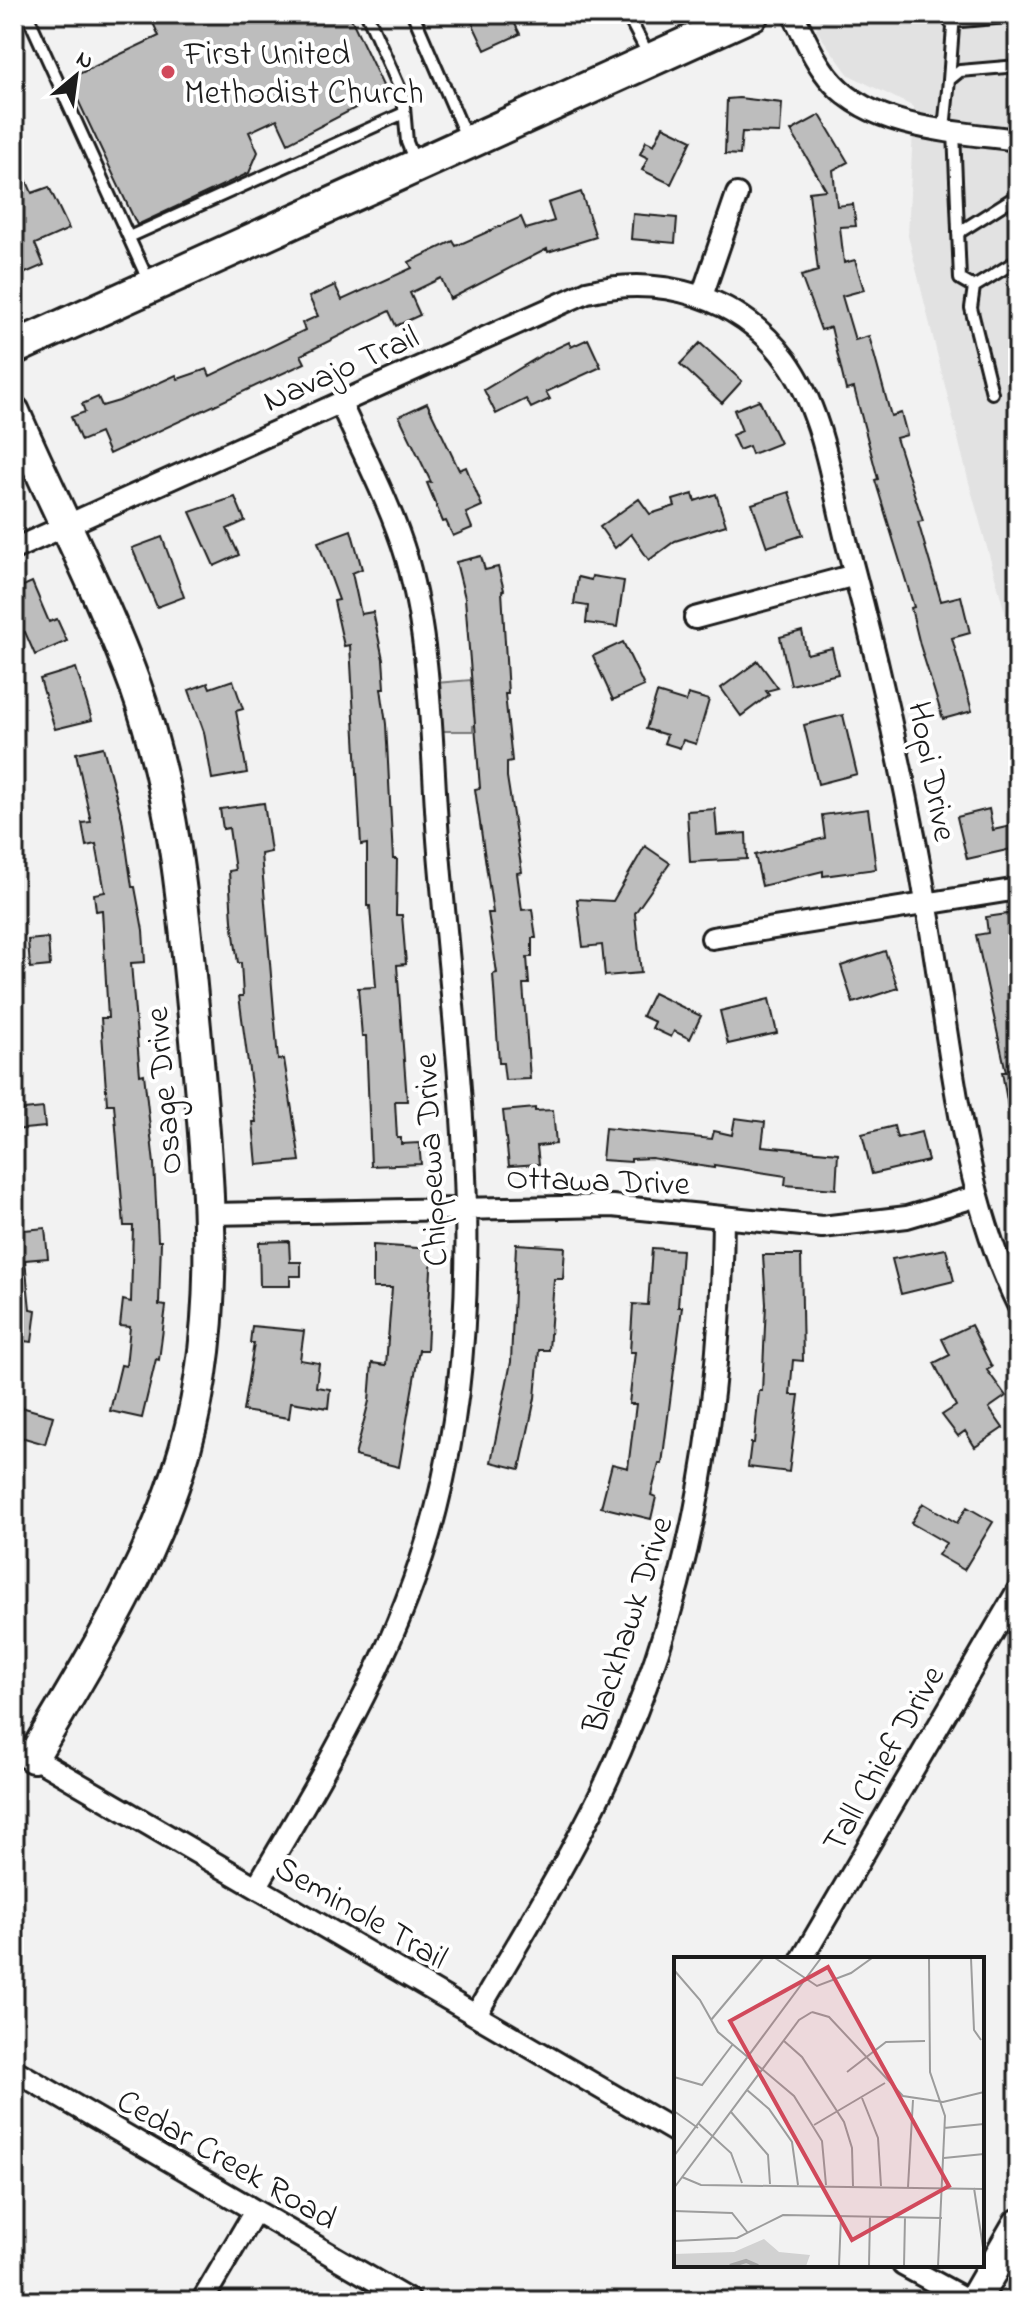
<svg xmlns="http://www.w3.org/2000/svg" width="1032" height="2315" viewBox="0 0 1032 2315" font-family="'Indie Flower',sans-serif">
	<rect width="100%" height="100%" fill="#f2f2f2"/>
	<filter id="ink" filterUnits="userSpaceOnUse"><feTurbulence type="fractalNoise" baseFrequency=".0125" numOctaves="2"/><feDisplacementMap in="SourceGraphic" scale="16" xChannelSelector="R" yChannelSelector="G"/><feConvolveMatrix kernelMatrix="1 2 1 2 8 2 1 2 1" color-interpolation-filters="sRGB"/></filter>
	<g filter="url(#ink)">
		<path fill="#e2e2e2" d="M822 14H1018V622L1006 616 968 479 908 236 914 107 849 75 816 30Z"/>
		<path fill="#d2d2d2" stroke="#777" stroke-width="2" d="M471 680 474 716 499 724 473 726V731H439L436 683Z"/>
		<path fill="#bdbdbd" stroke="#1c1c1c" stroke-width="2" d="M149 14H349L386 92 288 143 277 119 249 132 258 152 249 173 137 225 68 79 159 36Z
			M468 14H510L520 34 485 50Z
			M739 98 782 103 780 133 742 132 740 155 725 154 727 99Z
			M820 115 848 162 833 170 837 206 853 204 856 226 840 227 844 263 855 260 864 290 842 296 855 340 869 336 891 416 901 413 907 435 896 438 923 521 918 522 941 601 961 596 970 633 952 638 972 711 943 719 920 645 911 608 914 607 875 480 878 479 854 388 846 390 831 327 821 330 801 276 818 271 809 192 826 190 791 131Z
			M663 126 692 140 671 184 642 170 648 158 640 154 646 141 654 145Z
			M14 152 32 193 49 187 69 229 35 244 44 265 14 278Z
			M581 192 596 237 548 252 547 249 450 299 441 278 410 293 420 315 396 326 389 311 301 355 305 363 109 454 100 433 81 441 71 417 85 412 82 404 98 397 102 406 119 401 176 375 178 379 207 369 210 376 305 330 302 323 318 316 309 297 335 285 342 300 412 268 409 262 453 241 456 246 521 217 526 229 554 221 548 203Z
			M633 214 677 218 675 243 631 239Z
			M588 339 601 367 546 392 550 399 531 408 526 399 496 414 484 390 542 355 569 342 571 347Z
			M700 343 742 381 722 403 680 364Z
			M759 400 780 443 752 454 749 446 739 450 732 435 742 431 734 410Z
			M427 403 459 470 466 467 482 506 466 513 472 528 453 536 446 521 443 522 427 483 431 482 399 416Z
			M789 492 803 535 767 547 752 504Z
			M693 494 695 501 716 494 726 525 675 541 649 560 631 534 615 548 600 527 639 499 650 514 675 506 673 500Z
			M235 497 245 521 227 529 239 555 214 566 190 512Z
			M351 530 362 569 352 573 361 614 373 612 383 659 385 688H381L386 724 393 859H397L396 915H402L406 964 397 965 407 1101H395L397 1138H401V1144L419 1143 421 1164 371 1166 366 1036H362L358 988 376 987 370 906H367V844L361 845 350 645 344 646 334 601 339 600 318 542Z
			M162 537 184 597 157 607 132 548Z
			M481 556 485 570 498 567 504 590 502 591 508 694H505L512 761 507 762V777L522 872 517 873 522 910 532 909 536 938H532V957H527L529 984H523L530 1079 505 1080 503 1063H499L493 974 497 973 488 913H493L475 789 480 788 465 598 456 562Z
			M592 576 624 581 617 627 586 623 588 606 574 604 578 577 591 580Z
			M32 582 49 622 57 619 67 641 35 655 25 632 14 636V590Z
			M802 631 807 654 832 648 838 674 791 685 780 637Z
			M623 642 644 686 613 700 593 656Z
			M758 661 778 688 766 691 769 695 741 716 721 688Z
			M76 668 92 720 55 729 40 679Z
			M233 680 243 709 236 711 247 773 212 779 204 732 189 690 208 683 210 688Z
			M657 693 686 702 688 694 709 700 696 744 683 740 680 748 664 743 667 735 646 729Z
			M843 715 857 774 818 784 804 725Z
			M103 747 122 818 132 887H135L143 930 145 962 131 963 140 1075 144 1074 154 1164 158 1241H161L159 1305 166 1306 159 1360 156 1359 142 1418 110 1411 121 1365 126 1366 130 1327 120 1326 123 1300 131 1302 133 1226H124L114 1104H107L101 1018H108L102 910 96 911 94 894 105 892 96 844 86 846 82 823 91 822 76 753Z
			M264 803 271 852 261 854 278 1060 284 1059 300 1161 257 1165 253 1122H256L239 996H243L241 963H238L232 921 229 871 235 870 229 828 223 829 220 809Z
			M715 809 717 835 746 833 747 859 690 862 687 811Z
			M868 809 876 869 823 876V871L762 886 755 855 825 838 822 815Z
			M989 809 993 830 1011 826 1016 848 967 859 957 817Z
			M645 846 670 863 635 913 641 973 605 976 602 945 583 947 577 899 613 901Z
			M1008 914 1010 930 1018 928V1117L1010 1118 1002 1072H1006L976 935 988 933 986 917Z
			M48 938 50 966 30 968 28 940Z
			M885 951 898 988 853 1003 841 966Z
			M653 993 701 1016 690 1039 674 1031 671 1037 652 1028 655 1022 642 1016Z
			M769 999 777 1033 728 1044 720 1011Z
			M43 1108 45 1127 14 1130V1111Z
			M535 1108V1111L553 1110 556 1144 537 1146 539 1164 509 1166 503 1111Z
			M735 1118 765 1122 762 1146 838 1153 836 1189 785 1185 786 1176 714 1165V1168L651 1158 631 1159V1162L602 1160 605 1128 712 1139 714 1131 732 1135Z
			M894 1126 897 1138 921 1132 928 1161 872 1174 862 1134Z
			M45 1228 48 1258 25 1260 30 1309 36 1310 32 1342 14 1340V1231Z
			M289 1241 290 1262H301V1276H290V1286H260L259 1242Z
			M516 1244 565 1247 563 1279H554L549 1350H539L535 1398 520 1469 491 1462 511 1362Z
			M373 1245 432 1249 427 1350H419L399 1467 355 1456 369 1401 372 1363 386 1365 392 1288H373Z
			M652 1248 682 1250 678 1307H682L662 1464H659L651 1495 656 1497 651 1519 601 1507 612 1464 628 1468 636 1404H629L635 1352H630L633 1304 648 1305Z
			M946 1249 954 1281 901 1294 892 1259Z
			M763 1255H801L803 1361 793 1360 790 1395H799L789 1472 748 1467 751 1443H754L759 1391H762L766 1304Z
			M971 1325 992 1367 987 1370 1006 1396 989 1408 1003 1428 975 1447 965 1431 958 1436 942 1415 956 1406 934 1363 950 1355 942 1339Z
			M252 1326 304 1331 300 1360 319 1363 316 1387 330 1389 328 1408 291 1402 289 1418 243 1411 254 1343H250Z
			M14 1405 53 1416 45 1444 14 1435Z
			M923 1503 957 1523 967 1507 993 1522 964 1570 938 1555 946 1543 911 1523Z"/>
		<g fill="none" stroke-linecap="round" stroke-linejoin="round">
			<defs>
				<path id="lane" d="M27 14 149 282
					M367 14 403 96 407 142 415 162
					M413 14 467 139
					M627 14 649 56
					M950 22 1018 16
					M949 80 954 14
					M944 129 949 80 960 71 1018 66
					M954 131 960 279 974 287
					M958 233 1018 195
					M129 237 404 113
					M974 287 971 308 992 393
					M974 287 1018 260"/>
				<path id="street" d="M793 14C805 38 815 63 833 83 876 130 959 132 1018 140
					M702 296 737 194
					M14 549 587 292C661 274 740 297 786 360 824 412 832 486 848 548 881 671 908 793 929 919 951 1047 960 1187 1018 1305
					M695 618 855 575
					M712 938 1018 889
					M210 1214 612 1206 822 1227 907 1217 978 1196
					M14 1746 676 2132
					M257 1886C328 1765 401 1646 436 1509 492 1292 457 1071 439 852 431 756 433 652 407 559 391 505 363 453 340 402
					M802 1959 1018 1590
					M476 2015C518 1942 564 1869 601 1793 690 1608 721 1422 723 1218
					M14 2070 410 2301
					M903 2265 969 2301
					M202 2301 255 2211"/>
				<path id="secondary" d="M14 412C53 503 101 592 135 685 175 796 184 911 195 1028 208 1177 226 1327 178 1472 145 1575 87 1665 33 1757
					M974 2301 1018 2225"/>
				<path id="primary" d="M14 348 752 14"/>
			</defs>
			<use href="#lane" stroke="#1c1c1c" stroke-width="16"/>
			<use href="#street" stroke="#1c1c1c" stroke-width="26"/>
			<use href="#secondary" stroke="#1c1c1c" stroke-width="36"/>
			<use href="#primary" stroke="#1c1c1c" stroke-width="38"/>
			<use href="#lane" stroke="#fff" stroke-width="10"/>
			<use href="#street" stroke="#fff" stroke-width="20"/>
			<use href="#secondary" stroke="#fff" stroke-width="30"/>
			<use href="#primary" stroke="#fff" stroke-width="32"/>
		</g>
	</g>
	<circle fill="#d1495b" stroke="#fff" stroke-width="3" cx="168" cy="72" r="8"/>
	<g text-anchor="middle" stroke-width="8" stroke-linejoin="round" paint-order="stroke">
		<g font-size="34" fill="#1c1c1c" stroke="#fff" text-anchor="start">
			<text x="184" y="64">First United<tspan x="184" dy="39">Methodist Church</tspan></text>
		</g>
		<g font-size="34" fill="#1c1c1c" stroke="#fff">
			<text transform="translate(340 367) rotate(-24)" y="12">Navajo Trail</text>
			<text transform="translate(934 771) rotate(79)" y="12">Hopi Drive</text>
			<text transform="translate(162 1091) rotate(-95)" y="12">Osage Drive</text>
			<text transform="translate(429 1160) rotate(-93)" y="12">Chippewa Drive</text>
			<text transform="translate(598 1179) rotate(2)" y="12">Ottawa Drive</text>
			<text transform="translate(626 1624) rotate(-72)" y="12">Blackhawk Drive</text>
			<text transform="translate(882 1758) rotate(-60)" y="12">Tall Chief Drive</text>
			<text transform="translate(362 1911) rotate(30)" y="12">Seminole Trail</text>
			<text transform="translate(228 2158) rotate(30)" y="12">Cedar Creek Road</text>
		</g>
	</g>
	<g transform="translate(674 1957)">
		<rect width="310" height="310" fill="#f2f2f2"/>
		<path d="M90 282 105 295 136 298 132 309H0V297L60 295Z" fill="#d2d2d2"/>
		<path fill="none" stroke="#a8a8a8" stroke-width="4" d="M56 309 72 304 84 309"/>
		<path fill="none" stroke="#9c9c9c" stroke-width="2" d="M101 1 143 29 177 16 198 1M255 1 256 115 271 159 264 309M262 1H310M297 1 300 73 307 83M0 13 26 43 44 75 120 139 148 184 152 228M138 55 155 60 229 139 269 145 310 135M37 63 89 1M110 84 128 100 170 165 178 191 179 229M173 115 212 85 251 84M0 120 28 128 59 87M73 133 95 152 118 185 124 228M188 141 204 181 207 229M0 154 24 171M57 155 94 198 96 227M24 166 57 196 68 226M140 168 211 126M270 171 310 167M0 199 147 1M270 201 310 197M8 220 27 228 310 232M234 230 239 143M0 231 125 63 138 55M300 231 310 297M0 254 58 256 74 276M0 284 63 281 109 258 268 261M165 309 167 259M195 309 196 259M230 309 231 260"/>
		<path fill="#d1495b" fill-opacity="0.15" stroke="#d1495b" stroke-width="4" d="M154 10 275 229 178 283 56 64Z"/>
		<rect width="310" height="310" fill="none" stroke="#1c1c1c" stroke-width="4"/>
	</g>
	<rect width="1032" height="2315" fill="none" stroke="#fff" stroke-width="48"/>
	<rect x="24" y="24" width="984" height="2267" fill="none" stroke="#1c1c1c" stroke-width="3" filter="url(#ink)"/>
	<g transform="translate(76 76) rotate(29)" stroke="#ffffff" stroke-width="6" paint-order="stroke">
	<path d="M0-6L14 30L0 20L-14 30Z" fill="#1c1c1c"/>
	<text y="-12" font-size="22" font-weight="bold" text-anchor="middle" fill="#1c1c1c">N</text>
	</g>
</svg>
